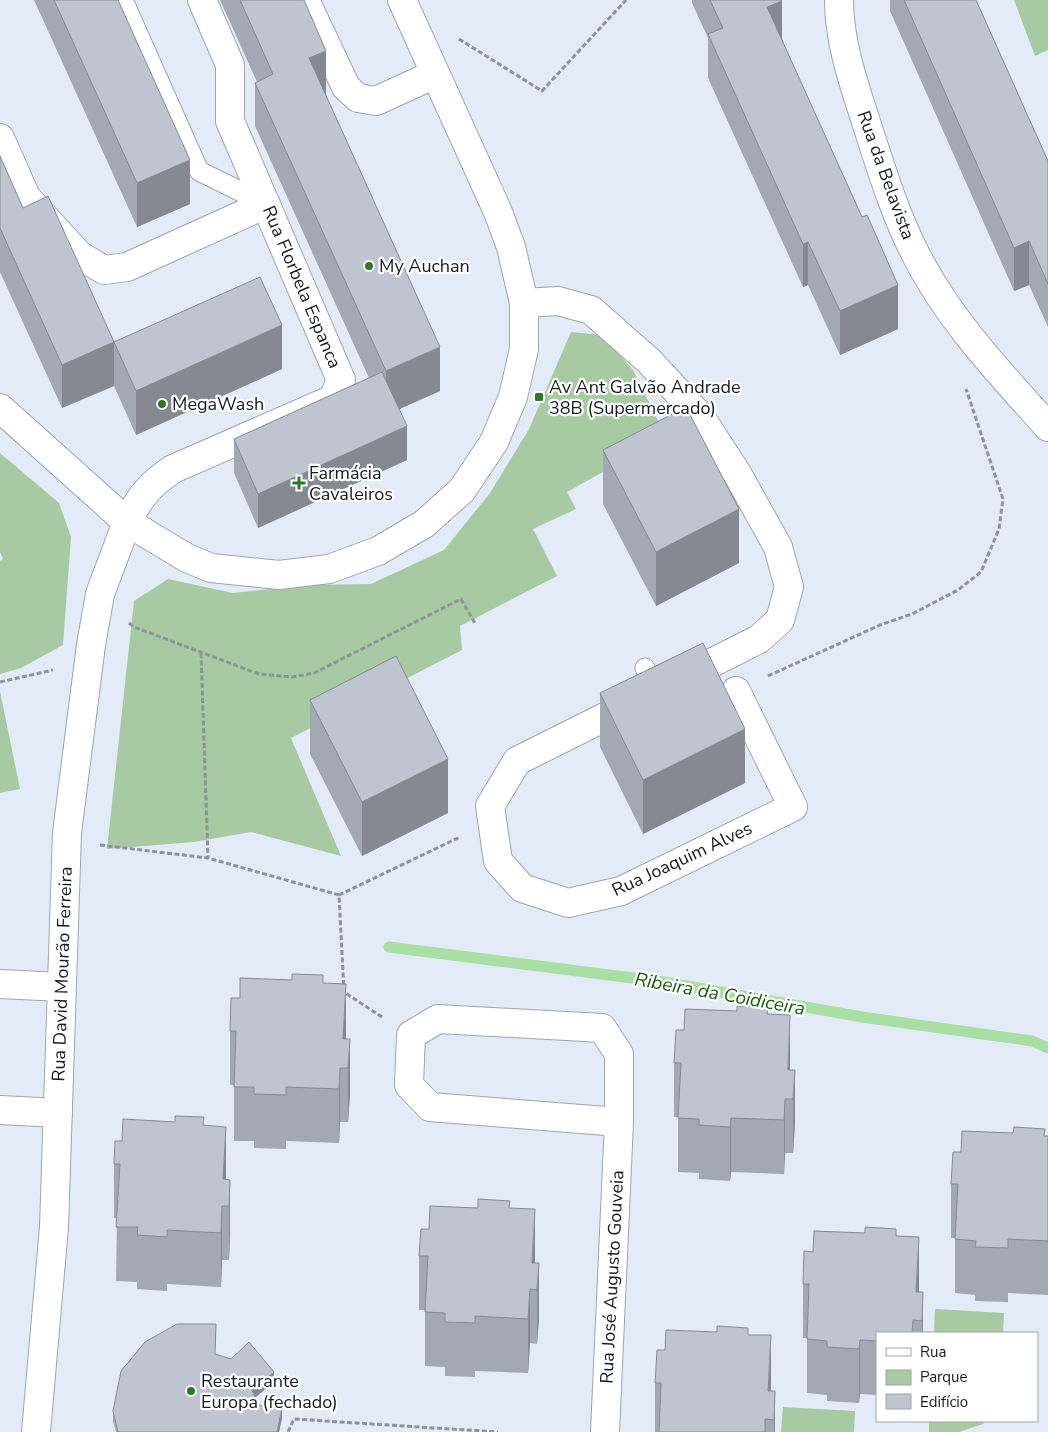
<svg xmlns="http://www.w3.org/2000/svg" width="1048" height="1432" viewBox="0 0 1048 1432" font-family="'Nunito Sans',sans-serif">
	<rect width="100%" height="100%" fill="#e4ebf8"/>
	<path fill="#a8caa3" d="M1014 0H1048V50L1035 56Z
		M571 332 602 335 633 370 666 437 567 492 576 509 533 529 557 576 460 626 462 650 291 738 341 856 251 832 194 842 107 849 134 601 168 579 233 593 304 585 371 584 444 550 490 493 529 429Z
		M0 453 59 503 71 537 63 645 21 668 0 674V561L3 559 0 552Z
		M0 691 20 789 0 793Z
		M935 1309 1004 1313 1003 1333H934Z
		M783 1407 855 1411 854 1432H781Z
		M929 1421H985L983 1424 959 1432H929Z"/>
	<g fill="none" stroke-linecap="round" stroke-linejoin="round">
		<path stroke="#aadfa3" stroke-width="11" d="M389 947 664 982 862 1017 1032 1041 1048 1048"/>
		<defs>
			<path id="service" d="M123 0 199 171 266 204
				M645 668 656 691"/>
			<path id="minor" d="M305 0 346 87 358 98 376 101 435 74
				M839 0C839 43 854 84 867 125 881 168 894 212 915 253 948 319 999 372 1048 427
				M0 138 26 197 79 255 104 270 127 267 266 204
				M524 303 558 301 591 310 649 361 699 415 738 475 778 547 789 587 780 620 759 639 680 679
				M127 522C140 497 149 485 173 469L333 399 341 380 230 121V65L202 0
				M635 702 517 761 490 806 498 861 522 888 568 903 621 891 793 807 736 691
				M0 984 61 987
				M438 1019 602 1028 619 1054V1122L430 1107 409 1085 411 1035Z
				M0 1110 58 1113
				M605 1432 619 1122"/>
			<path id="tertiary" d="M0 408 127 522 187 558 211 568 279 575 329 569 378 551 424 524 462 490 494 442 513 397 524 349V303L511 247 498 212 402 0
				M36 1432 54 1227 67 833 91 645 100 594 127 522"/>
		</defs>
		<use href="#service" stroke="#9ea4b0" stroke-width="21"/>
		<use href="#minor" stroke="#9ea4b0" stroke-width="30"/>
		<use href="#tertiary" stroke="#9ea4b0" stroke-width="30"/>
		<path stroke="#8e939c" stroke-width="3" stroke-dasharray="5 2.5" stroke-linecap="butt" d="M459 39 542 91 626 0
			M129 623 134 627 259 674 292 677 314 673 461 599 476 625
			M201 653 208 858
			M768 676 880 625 912 614 958 590 981 572 999 529 1003 499 966 389
			M0 682 53 670
			M100 845 208 858 339 895
			M382 1017 344 992 339 895 460 837
			M288 1432 294 1419 498 1432"/>
		<use href="#service" stroke="#fff" stroke-width="19"/>
		<use href="#minor" stroke="#fff" stroke-width="28"/>
		<use href="#tertiary" stroke="#fff" stroke-width="28"/>
	</g>
	<path fill="#a3a9b4" d="M34 0H118L190 204 137 227Z
		M220 0H304L326 94 325 95 440 391 399 409 407 460 258 528 234 473V439L369 378 255 126V83L257 82Z
		M692 0H781L782 39 898 329 840 355 808 285 803 287 708 78V38L692 3Z
		M890 0H976L1048 161V327L1029 285 1014 291 890 11Z
		M0 156 23 208 114 342 282 369 136 435 114 386 62 408 0 272Z
		M603 450 739 563 656 606 603 504Z
		M600 693 745 783 643 834 600 747Z
		M310 700 448 813 362 856 310 754Z
		M323 983 346 1039H350V1093L348 1122H340L339 1143 286 1141V1149L254 1148V1141H234V1085H230V1031L240 998Z
		M768 1014 790 1070H795V1124L793 1153H785L784 1174 731 1172 730 1181 699 1179V1173L678 1172V1117H674V1063L684 1030Z
		M204 1125 226 1179 230 1180V1234L229 1260H222L221 1287 167 1284V1291L137 1289V1282L116 1281 117 1218H114V1164L122 1141Z
		M1045 1136H1048V1295L1008 1293V1302L975 1301V1295L955 1293V1238H951V1184L961 1152Z
		M478 1208H510L535 1263H539V1318L537 1344 530 1343 528 1373 475 1371V1377L445 1376V1367L425 1366V1310H419V1256L429 1229Z
		M896 1236 919 1292 923 1333H877V1395L860 1394 859 1403 827 1401V1395L807 1393V1338H803V1284Z
		M748 1335 771 1391H775V1432H655V1383L665 1350Z
		M216 1354 274 1382 255 1398 258 1405 282 1418 279 1432H116L113 1421V1411Z"/>
	<path fill="#858a92" d="M782 1V44L767 7Z
		M326 51V94L309 102V58Z
		M190 160V204L137 227V183Z
		M1029 241V285L1014 291V248Z
		M808 242V285L803 287V244Z
		M898 285V329L840 355V311Z
		M282 325V369L136 435V391Z
		M114 342V386L62 408V365Z
		M440 347V391L386 415V371Z
		M407 426V460L258 528V494Z
		M739 509V563L656 606V552Z
		M745 729V783L643 834V780Z
		M448 759V813L362 856V802Z
		M346 984V1038L345 1068 343 1039Z
		M790 1015V1069L789 1099 788 1070Z
		M350 1039V1093L348 1122V1068Z
		M340 1068V1122L339 1143V1089Z
		M795 1070V1124L793 1153V1099Z
		M785 1099V1153L784 1174V1120Z
		M731 1118V1172L730 1181V1127Z
		M226 1127V1181L223 1179Z
		M230 1180V1234L229 1260V1206Z
		M222 1206V1260L221 1287V1233Z
		M535 1209V1263H532Z
		M919 1237V1291L918 1321 916 1292Z
		M539 1263V1318L537 1344V1290Z
		M530 1289V1343L528 1373V1319Z
		M923 1292V1333H922V1321Z
		M771 1335V1390L770 1420 768 1391Z
		M860 1340V1394L859 1403V1349Z
		M274 1372V1382L252 1400V1390Z
		M775 1391V1432H774V1420Z
		M282 1408V1418L279 1432H277Z"/>
	<path fill="#bec5d1" stroke="#858a92" d="M54 0H118L190 160 137 183Z
		M240 0H304L326 51 309 58 440 347 386 371 255 83 273 74Z
		M710 0H781L782 1 767 7 862 217 867 215 898 285 840 311 808 242 803 244 708 34 723 28Z
		M904 0H976L1048 161V284L1029 241 1014 248Z
		M0 156 23 208 48 196 114 342 62 365 0 228Z
		M260 277 282 325 136 391 114 342Z
		M382 372 407 426 258 494 234 439Z
		M686 407 739 509 656 552 603 450Z
		M703 643 745 729 643 780 600 693Z
		M396 656 448 759 362 802 310 700Z
		M292 974 323 975V983L346 984 343 1039H350L348 1068H340L339 1089 286 1087V1095L254 1094V1087H234L236 1031H230L231 998H240V978L292 980Z
		M737 1006 768 1007 767 1014 790 1015 788 1070H795L793 1099H785L784 1120 731 1118 730 1127 699 1125V1119L678 1118 681 1063H674L676 1030H684L685 1009 737 1011Z
		M175 1116 204 1117 203 1125 226 1127 223 1179 230 1180 229 1206H222L221 1233 167 1230V1237L137 1235 138 1227H116L120 1164H114L115 1141H122L123 1119 175 1122Z
		M1014 1127 1045 1129 1044 1136H1048V1241L1008 1239V1248L975 1247 976 1241 955 1239 958 1184H951L953 1152H961L962 1131 1013 1133Z
		M478 1199 510 1201 509 1208 535 1209 532 1263H539L537 1290 530 1289 528 1319 475 1316V1323L445 1322V1313L425 1312 428 1256H419L421 1229H429L430 1206 478 1208Z
		M865 1227 896 1229V1236L919 1237 916 1292H923L922 1321 913 1320 912 1333H877V1341L860 1340 859 1349 827 1347V1341L807 1339 809 1284H803L804 1251 813 1252 814 1231 865 1233Z
		M177 1324H216L215 1354 231 1359 249 1342 274 1372 252 1390 258 1405 282 1408 277 1432H118L113 1411 121 1371 145 1342Z
		M717 1326 748 1328V1335H771L768 1391H775L774 1420 765 1419V1432H659L661 1383H655L657 1350H665L666 1330 717 1332Z"/>
	<g fill="#2b7a23" stroke="#fff" stroke-width="2">
		<circle cx="369" cy="266" r="5"/>
		<rect x="534" y="392" width="10" height="10" rx="2.5"/>
		<circle cx="162" cy="404" r="5"/>
		<path d="M296.5 475.5h5v5h5v5h-5v5h-5v-5h-5v-5h5z"/>
		<circle cx="191" cy="1391" r="5"/>
	</g>
	<g text-anchor="middle" stroke-width="4.5" stroke-linejoin="round" paint-order="stroke">
		<g font-size="18" fill="#171a1e" stroke="#fff">
			<text transform="translate(886 175) rotate(70)" y="6">Rua da Belavista</text>
			<text transform="translate(302 287) rotate(67)" y="6">Rua Florbela Espanca</text>
			<text transform="translate(682 859) rotate(-25)" y="6">Rua Joaquim Alves</text>
			<text transform="translate(62 974) rotate(-88)" y="6">Rua David Mourão Ferreira</text>
			<text transform="translate(612 1277) rotate(-87)" y="6">Rua José Augusto Gouveia</text>
		</g>
		<g font-size="18" fill="#171a1e" stroke="#fff" text-anchor="start">
			<text x="379" y="272">My Auchan</text>
			<text x="549" y="393">Av Ant Galvão Andrade<tspan x="549" dy="21">38B (Supermercado)</tspan></text>
			<text x="172" y="410">MegaWash</text>
			<text x="309" y="479">Farmácia<tspan x="309" dy="21">Cavaleiros</tspan></text>
			<text x="201" y="1387">Restaurante<tspan x="201" dy="21">Europa (fechado)</tspan></text>
		</g>
		<g font-size="19" font-style="italic" fill="#175e0f" stroke="#fff">
			<text transform="translate(720 993) rotate(10)" y="7">Ribeira da Coidiceira</text>
		</g>
	</g>
	<rect x="876" y="1332" width="162" height="90" fill="#ffffff" stroke="#a2a3a5"/>
	<rect x="886" y="1348" width="25" height="8" fill="#ffffff" stroke="#a2a3a5"/>
	<text x="920" y="1357" font-size="15" fill="#171a1e">Rua</text>
	<rect x="886" y="1370" width="25" height="15" fill="#a8caa3" stroke="#a2a3a5"/>
	<text x="920" y="1382" font-size="15" fill="#171a1e">Parque</text>
	<rect x="886" y="1394" width="25" height="15" fill="#bec5d1" stroke="#a2a3a5"/>
	<text x="920" y="1407" font-size="15" fill="#171a1e">Edifício</text>
</svg>
